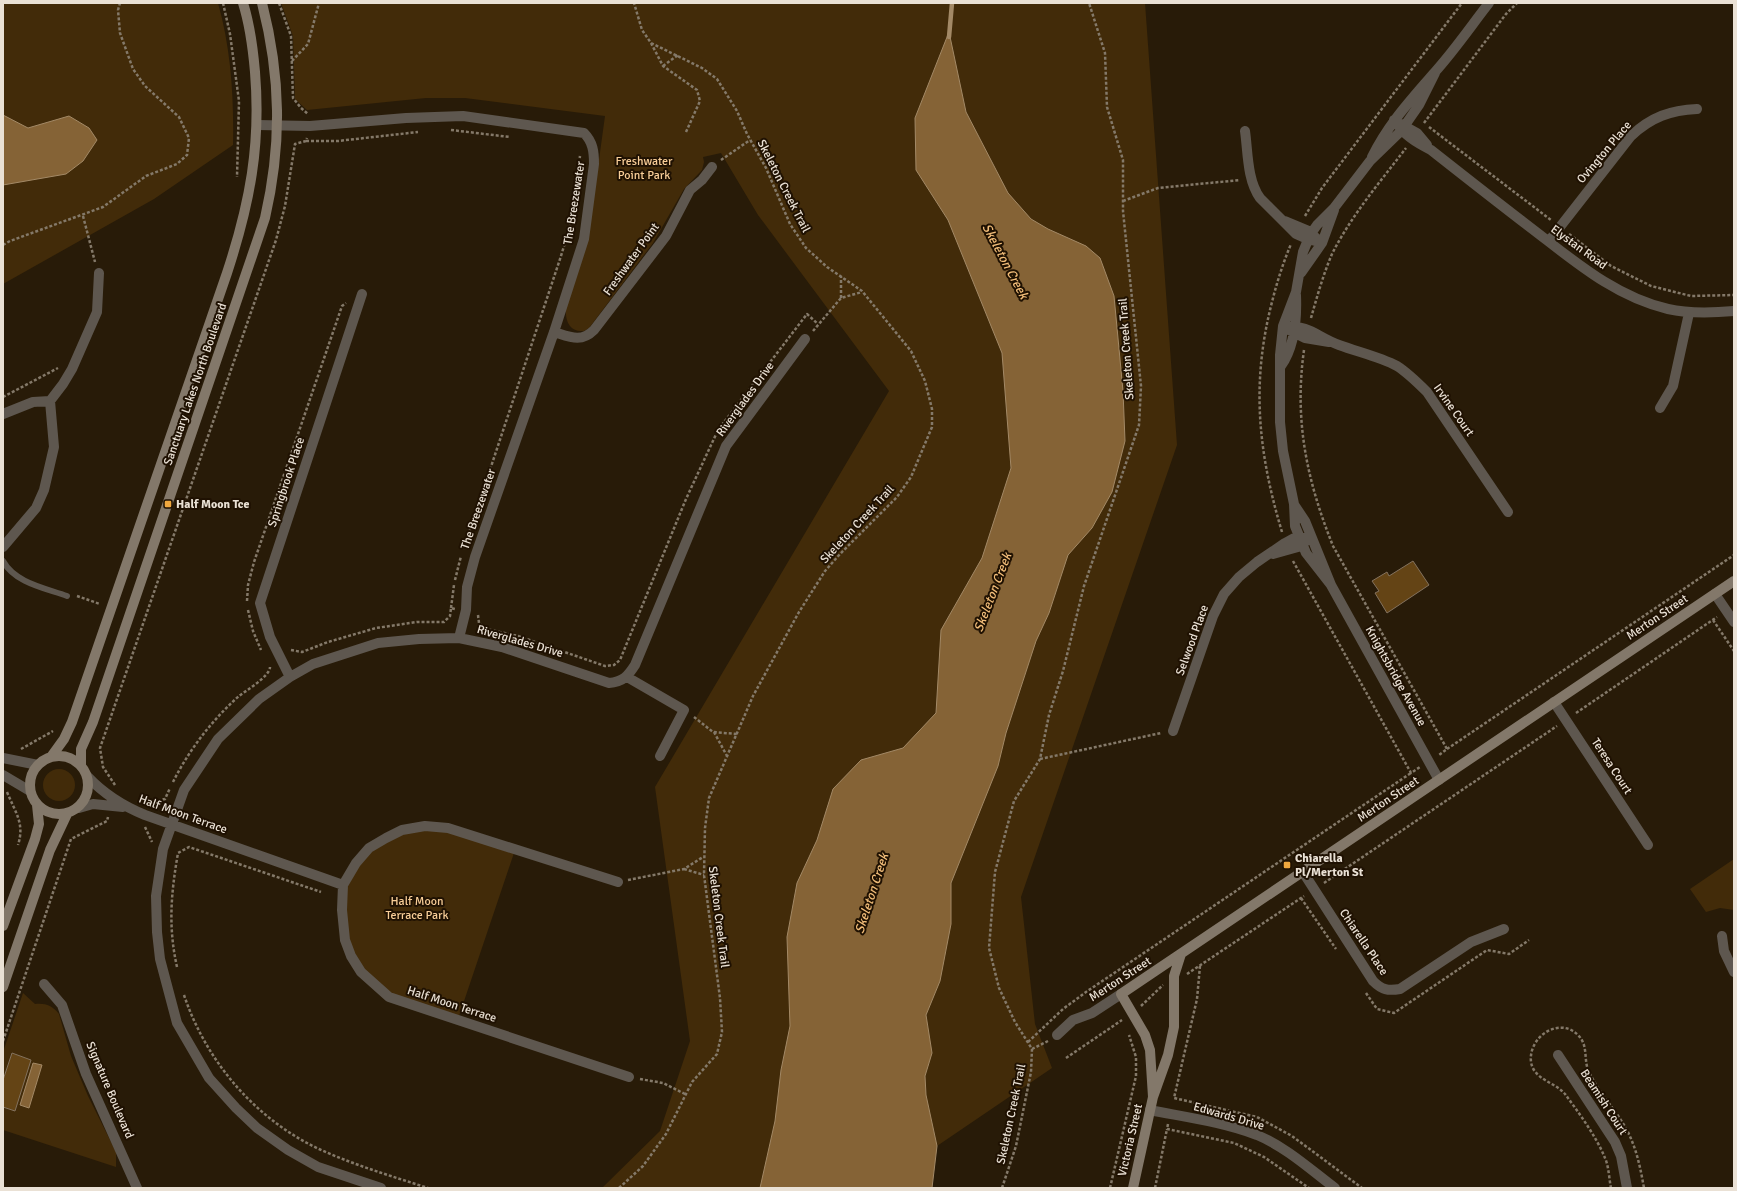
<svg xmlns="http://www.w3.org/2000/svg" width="1737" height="1191" viewBox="0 0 1737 1191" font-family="Signika,sans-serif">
	<rect width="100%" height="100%" fill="#281b08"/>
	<path fill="#422b09" d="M3 3H218C231 49 234 97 233 145L154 199 3 284Z
		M281 3H1145L1177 445 1021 897 1035 1024 1052 1068 937 1146 833 1181 829 1188H602L660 1131 690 1041 655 787 889 391 758 215 721 153 703 157 704 162 702 170 684 189 653 243 589 328 584 331C569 332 565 320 566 308L588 240 605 116 465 98H426L307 110 295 99 293 36Z
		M43 785a16 16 0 1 1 32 0a16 16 0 1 1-32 0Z
		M425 826 515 850 458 1019 389 997 351 956 343 885 369 848Z
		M1734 859V910L1720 908 1706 912 1690 889Z
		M23 993 35 1004C45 1003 52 1005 59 1014L71 1056 88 1096 116 1152V1167L3 1130V1052Z"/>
	<path fill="#856336" stroke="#a38966" d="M949 32 966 112 1008 193 1031 219 1048 229 1086 246 1100 258 1114 296 1123 391 1125 441 1112 492 1092 528 1068 555 1049 613 1036 641 1006 733 998 766 951 883V924L940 981 926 1015 932 1053 925 1076 926 1095 937 1146 932 1188H760L775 1121 781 1070 790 1026 787 937 797 883 817 840 833 789 861 760 903 748 936 713 941 630 982 558 1011 468 1002 353 948 220 916 170 915 118Z
		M3 115 28 128 69 116 89 128 97 140 83 161 66 174 3 185Z
		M33 1063 42 1065 29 1108 20 1105Z"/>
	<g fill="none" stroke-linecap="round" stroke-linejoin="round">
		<path stroke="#a38966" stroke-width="4.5" d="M949 37 952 3"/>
	</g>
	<path fill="#644415" stroke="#83725e" d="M1413 561 1429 585 1387 613 1375 593 1379 591 1372 581 1387 572 1389 576Z
		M12 1053 31 1060 15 1111 3 1107V1080Z"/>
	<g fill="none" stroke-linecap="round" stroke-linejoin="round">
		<path stroke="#847969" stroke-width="2.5" stroke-dasharray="3 2" stroke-linecap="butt" d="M223 3 230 34 239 101 237 177
			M279 3 291 36 293 98 301 108 308 114
			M651 43 663 66 697 90 700 101 686 132
			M292 61 308 44 319 3
			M663 66 678 55
			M1424 123 1506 14 1517 3
			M1429 127 1551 220
			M451 130 510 137
			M306 141H338L418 132
			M721 160 750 140
			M1123 201 1158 188 1240 180
			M83 216 95 262
			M1305 216 1322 188 1462 3
			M1569 234 1611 266 1651 286 1691 296 1734 295
			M3 245 10 241 103 207 146 176 177 164 187 155 189 138 179 117 145 86 133 69 120 33 118 10 120 3
			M841 298V276
			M1311 318C1317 297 1323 275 1332 254 1351 216 1380 182 1406 148
			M813 331 841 298 862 292
			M1304 350C1294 421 1307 481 1333 546L1447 749 1439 755
			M3 397 58 368
			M1282 532C1258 452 1251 383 1272 302 1277 282 1283 263 1291 244
			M468 536 561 256 570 226 580 156
			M1293 561 1411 773 1420 767
			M455 580 461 556
			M77 596 100 604
			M247 601 248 585 254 562 342 306 346 303
			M451 608 454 585
			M248 610 253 631 261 650
			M478 615 479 623 486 629 518 636 605 666 614 665 620 660 686 499 718 430 807 314 818 324
			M1713 620 1734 651
			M291 650 302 652 328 642 376 628 417 622H444L450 616 451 608 455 609
			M1576 713 1717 617
			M694 717 713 732 737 734
			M714 732 727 756
			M21 749 53 731
			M1447 749 1734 555
			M1040 759 1161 733
			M173 782C189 750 212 720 239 696 247 690 270 676 270 667
			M115 785 103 767 100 748 276 240 285 206 295 144 306 141 307 138
			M7 792C15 812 25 823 18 845
			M150 805 151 802 165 799 170 788
			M145 827 152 842
			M684 869 704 875
			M628 880 684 869 703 857
			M1324 883 1557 726
			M1301 898 1336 949
			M1200 966 1197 999 1174 1098 1257 1117 1292 1136 1362 1188
			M177 967C168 927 171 893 178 853L189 847 321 892
			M1187 974 1304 896
			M1366 993 1377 1009 1394 1013 1487 950 1509 954 1529 940
			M184 995C206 1061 255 1119 319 1149 354 1165 391 1176 428 1188
			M1141 1006 1163 985
			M3 1041 71 839 107 821 108 817
			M1028 1042 1063 1009 1086 992 1411 773
			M1032 1049 1048 1041
			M1066 1058 1122 1020
			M640 1079 663 1083 685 1094
			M1168 1124 1167 1129 1234 1143 1264 1157 1309 1188
			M619 1188 643 1166 666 1134 692 1082 717 1054 722 1032 720 998 704 875 705 828 709 798 753 696 799 612 825 571 840 554 897 497 911 477 932 427V409L925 381 911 351 862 291 827 267 806 248 790 224 766 168 747 134 737 111 717 79 702 68 651 43 642 30 634 3
			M1002 1188 1016 1146 1031 1072 1032 1049 1015 1022 999 988 989 948 995 872 1014 801 1040 759 1049 715 1063 671 1084 586 1139 425 1141 386 1123 211V160L1107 107 1105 53 1089 3
			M1110 1188 1136 1076V1057L1129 1035
			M1155 1188 1167 1129
			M1611 1188C1609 1179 1609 1167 1605 1158 1596 1136 1579 1113 1565 1094 1555 1082 1534 1080 1531 1062 1528 1037 1559 1016 1578 1035 1589 1046 1583 1060 1589 1072 1598 1091 1613 1107 1624 1125 1636 1145 1640 1166 1644 1188"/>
		<path stroke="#5e574f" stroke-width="6" d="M3 561C15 583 45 588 67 596"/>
		<path stroke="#5e574f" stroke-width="10" d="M1394 120C1404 135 1415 142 1431 150 1464 176 1497 202 1531 228 1573 260 1615 297 1668 309 1690 314 1712 313 1734 311
			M1399 123 1417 133 1427 145
			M257 125 310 126 406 118 463 116 584 133C593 142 594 152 594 164L584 239 554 332 475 557 467 587 466 610 459 638
			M1245 131C1248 152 1247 180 1260 198L1296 234 1305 238 1322 243
			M1372 157C1389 123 1410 101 1434 73 1454 51 1471 26 1489 3
			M1285 221 1309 231 1316 238
			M1549 241 1631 136C1651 117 1671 110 1697 109
			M1301 273 1322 243 1334 210
			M1283 326C1312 326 1315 336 1339 345 1358 352 1380 357 1397 366 1408 373 1418 383 1427 392L1508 512
			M1289 330 1305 338 1329 342
			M554 332C570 337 581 343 594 330L666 236 690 190 702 180 712 167
			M1281 366C1295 346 1297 319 1296 295
			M50 401 63 384 72 369 97 312 99 273
			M1660 408 1673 386 1689 313
			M3 414 33 402 50 401 54 447 44 490 36 508 3 547
			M1295 506 1305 521 1331 585 1439 780
			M1273 554 1298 547 1306 541
			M1331 585 1306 553 1295 526 1294 504 1283 451 1280 422V355L1283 326 1296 292 1303 252 1310 235 1317 225 1334 208 1370 161 1401 131 1419 105 1435 73
			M1715 594 1734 622
			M290 677 270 637 260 603 362 294
			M627 677 684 710 660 756
			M1554 702 1648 845
			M1173 731 1213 616 1224 594 1239 577 1257 562 1285 543 1294 538H1304
			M3 758 38 765
			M3 775 30 791
			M88 777C104 794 123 806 145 815L343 885
			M79 808 93 804 123 807
			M1303 872 1373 981C1382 990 1388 991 1400 989L1471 942 1504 929
			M618 882 448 828 425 826 402 830 386 838 369 848 356 863 343 885 342 910 345 940 351 956 361 972 389 997 629 1077
			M1722 936 1724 951 1734 972
			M44 984 62 1005 86 1074 137 1188
			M1057 1035 1073 1020 1092 1013 1121 994
			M1558 1055 1615 1142 1621 1156 1627 1188
			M1150 1110C1185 1117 1223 1122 1257 1135 1286 1147 1311 1170 1335 1188
			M381 1188 318 1167 288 1150 257 1128 236 1108 209 1078 177 1023 160 959 157 932 156 896 163 849 184 790 218 739 259 699 290 677 313 664 378 643 419 639 459 638 502 647 609 683C623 682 628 676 635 665L726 446 805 339"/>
		<path stroke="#83786a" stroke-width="10" d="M30 785a29 29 0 1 1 58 0a29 29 0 1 1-58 0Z
			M51 757 64 739 72 722 227 273C250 203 261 145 255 72 253 49 250 25 243 3
			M81 765V749L93 722 265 218C282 144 281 77 262 3
			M3 926 35 839 39 824 37 805
			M3 987 50 850 67 814
			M1153 1097 1150 1050 1145 1035 1121 994 1734 581
			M1133 1188 1153 1097 1168 1055 1174 1027V976L1181 954"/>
	</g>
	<g fill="#efa73e" stroke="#1f1102" stroke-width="1.5">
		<rect x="164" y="500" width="8" height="8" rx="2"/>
		<rect x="1283" y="861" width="8" height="8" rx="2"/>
	</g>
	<g text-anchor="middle" stroke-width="4" stroke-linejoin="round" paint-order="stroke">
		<g font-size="12" fill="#eae1d5" stroke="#1f1102">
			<text transform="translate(1604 152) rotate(-50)" y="4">Ovington Place</text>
			<text transform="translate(784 186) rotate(63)" y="4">Skeleton Creek Trail</text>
			<text transform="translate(574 203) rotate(-81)" y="4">The Breezewater</text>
			<text transform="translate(1579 247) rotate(36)" y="4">Elystan Road</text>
			<text transform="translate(631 259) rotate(-54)" y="4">Freshwater Point</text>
			<text transform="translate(1126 349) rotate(-94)" y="4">Skeleton Creek Trail</text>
			<text transform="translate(195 384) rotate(-71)" y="4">Sanctuary Lakes North Boulevard</text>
			<text transform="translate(745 399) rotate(-54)" y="4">Riverglades Drive</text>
			<text transform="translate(1454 410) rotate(55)" y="4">Irvine Court</text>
			<text transform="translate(286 482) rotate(-72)" y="4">Springbrook Place</text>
			<text transform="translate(478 509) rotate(-71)" y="4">The Breezewater</text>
			<text transform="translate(857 524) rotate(-47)" y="4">Skeleton Creek Trail</text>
			<text transform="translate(1657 617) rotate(-34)" y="4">Merton Street</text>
			<text transform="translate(1192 640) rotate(-70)" y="4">Selwood Place</text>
			<text transform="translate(520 641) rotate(16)" y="4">Riverglades Drive</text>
			<text transform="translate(1396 676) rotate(61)" y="4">Knightsbridge Avenue</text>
			<text transform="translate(1612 766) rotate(57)" y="4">Teresa Court</text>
			<text transform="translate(1388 799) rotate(-34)" y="4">Merton Street</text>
			<text transform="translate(183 814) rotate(20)" y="4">Half Moon Terrace</text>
			<text transform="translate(719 917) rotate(83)" y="4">Skeleton Creek Trail</text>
			<text transform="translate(1364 942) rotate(56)" y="4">Chiarella Place</text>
			<text transform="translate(1120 979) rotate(-33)" y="4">Merton Street</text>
			<text transform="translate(452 1004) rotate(18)" y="4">Half Moon Terrace</text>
			<text transform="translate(110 1090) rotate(67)" y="4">Signature Boulevard</text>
			<text transform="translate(1604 1102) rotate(57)" y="4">Beamish Court</text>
			<text transform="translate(1011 1114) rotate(-78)" y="4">Skeleton Creek Trail</text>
			<text transform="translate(1229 1116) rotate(16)" y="4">Edwards Drive</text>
			<text transform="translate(1130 1140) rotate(-77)" y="4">Victoria Street</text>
		</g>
		<g font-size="12" fill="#f9ce98" stroke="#1f1102">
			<text x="644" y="165">Freshwater<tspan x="644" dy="14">Point Park</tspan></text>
			<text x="417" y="905">Half Moon<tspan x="417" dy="14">Terrace Park</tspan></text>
		</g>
		<g font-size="12" font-weight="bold" fill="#eae1d5" stroke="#1f1102" text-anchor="start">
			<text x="176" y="508">Half Moon Tce</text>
			<text x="1295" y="862">Chiarella<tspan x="1295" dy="14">Pl/Merton St</tspan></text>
		</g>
		<g font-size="13" font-style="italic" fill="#f2bd79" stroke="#1f1102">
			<text transform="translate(1006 261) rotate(62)" y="5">Skeleton Creek</text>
			<text transform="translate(992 592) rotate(-69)" y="5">Skeleton Creek</text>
			<text transform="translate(871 893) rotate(-72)" y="5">Skeleton Creek</text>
		</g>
	</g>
	<rect width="1737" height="1191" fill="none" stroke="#eae1d5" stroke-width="8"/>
</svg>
